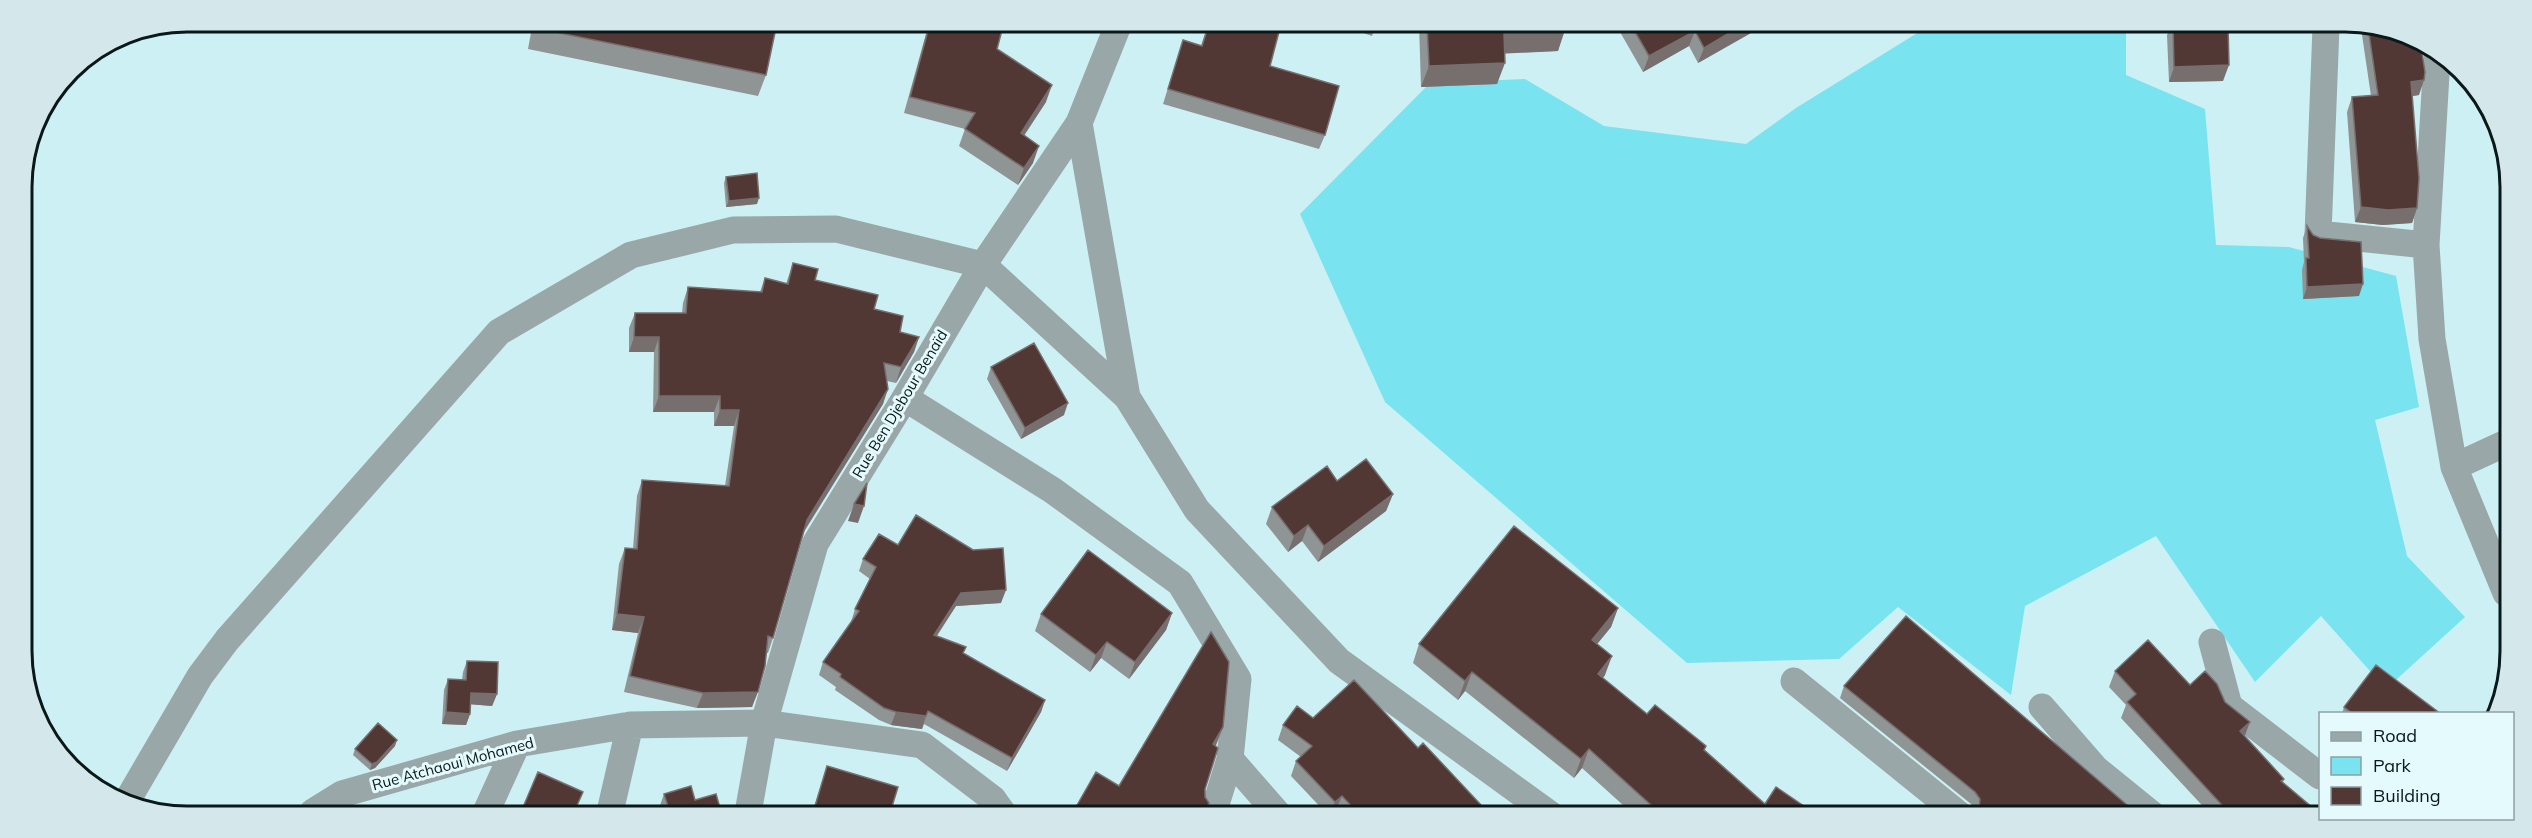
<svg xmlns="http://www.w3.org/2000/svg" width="2532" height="838" viewBox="0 0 2532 838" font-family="Mulish,sans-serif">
	<rect width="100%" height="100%" fill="#ccf0f4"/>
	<path fill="#79e3ef" d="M1915 26H2126V75L2205 109 2216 245 2289 247 2396 276 2419 407 2375 420 2407 556 2465 617 2386 689 2321 616 2255 682 2156 536 2025 606 2011 695 1898 607 1839 659 1687 663 1385 402 1300 214 1430 83 1525 79 1604 126 1746 144 1796 108 1919 32Z"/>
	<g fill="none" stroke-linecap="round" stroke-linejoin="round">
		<path stroke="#99a7a9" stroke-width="27" d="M2326 27 2318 234 2426 245
			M2437 57 2426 245 2432 339 2454 467 2506 593
			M1079 123 1127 397 1197 510 1339 661 1551 815
			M905 398 1052 490 1180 583 1238 679 1230 759 1213 814
			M2454 467 2506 443
			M2212 642 2229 706 2320 776
			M1794 681 1961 816
			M2042 707 2096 769 2154 816
			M1230 759 1278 814
			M127 801 200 676 227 640 499 332 631 255 733 230 836 229 983 265 1127 397
			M313 812 342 794 517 744 630 725 764 723 922 745 993 799 1003 813
			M486 812 517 744
			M610 812 630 725
			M748 813 764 723 815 544 905 398 983 265 1079 123 1119 23"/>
	</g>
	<path fill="#8f9494" d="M533 22 777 23 766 75 758 96 528 49Z
		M929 23H975L997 49 1046 102 1024 136 1033 163 1018 185 959 146 965 129 904 113Z
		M1208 24H1281L1270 66 1325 135 1319 149 1163 104 1183 40 1201 46Z
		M1337 24H1376L1372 36Z
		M1419 24 1565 25 1558 51 1505 53 1497 84 1421 87Z
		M1616 25H1765L1698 63 1689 46 1643 72Z
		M2171 26H2236L2234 30H2228L2223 81 2169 82 2167 35Z
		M2359 27H2389L2419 95 2412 96 2417 208 2412 223 2383 225 2355 222 2347 112 2352 97 2371 96 2361 28H2359Z
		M726 177 757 204 726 207 724 183Z
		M2307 226 2313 235 2359 296 2303 299 2302 270 2304 262 2303 238Z
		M793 263 815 280 874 309 900 332 919 337 914 352 896 383 887 381 883 404 804 532 773 638 768 653H766L752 707 697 708 624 692 638 633 612 630 619 564 625 548 633 549 637 496 642 480 725 486 734 426H714V412H653L654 352H629V328L635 313H682L683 303 688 287 760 292 765 278 786 284Z
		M991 367 1064 415 1021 439 987 379Z
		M1337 481 1393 494 1386 511 1318 562 1302 541 1288 552 1266 524 1272 507Z
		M898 545 1001 603 956 606 937 636 963 653 1045 700 1041 712 1007 771 924 724 922 729 891 725 879 720 835 690 836 687 819 675 823 662 851 622 855 609 870 579 859 571 863 559Z
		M1618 608 1611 627 1597 644 1605 675 1603 678 1647 714 1705 750 1765 804 1817 815H1634L1582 768 1574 778 1465 691 1458 700 1413 663 1419 644Z
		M1172 613 1166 630 1129 679 1101 658 1090 672 1035 631 1041 614Z
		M467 661 497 694 492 706 470 704V714L466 725 442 724 444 690 448 679 462 680 463 672Z
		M2115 671 2190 685 2225 702 2245 737 2284 779 2283 783 2319 817 2212 816 2121 718 2126 705 2109 687Z
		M1844 686 2140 816H1975L1976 811 1971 804 1840 698Z
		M2344 707 2441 714H2342Z
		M1313 718 1418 748 1488 815 1340 814 1336 810 1332 814H1327L1291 776 1296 761 1301 757 1278 740 1283 725Z
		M395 746 375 768 370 770 353 755 355 749Z
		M827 766 890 813H812Z
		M664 794 695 800 720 808 729 813H659L658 811Z"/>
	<path fill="#776f6e" d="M1743 25H1765L1698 63 1704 48Z
		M2223 26H2236L2234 30H2222Z
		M1565 30 1558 51 1496 54 1504 33Z
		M1695 31 1689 46 1643 72 1649 56Z
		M1505 63 1497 84 1421 87 1429 66Z
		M2229 65 2223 81 2169 82 2174 67Z
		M2424 80 2419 95 2406 97 2411 82Z
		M1052 85 1046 102 1014 150 1021 133Z
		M1039 146 1033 163 1018 185 1024 168Z
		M759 198 757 204 726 207 729 201Z
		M2361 207 2417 208 2412 223 2383 225 2355 222Z
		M2363 284 2359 296 2303 299 2307 287Z
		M634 337H659L654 352H629Z
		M919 337 914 352 896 383 901 367Z
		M888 389 883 404 801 536 807 520Z
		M659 396H720L714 412H653Z
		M1068 403 1064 415 1021 439 1025 428Z
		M720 410H739L734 426H714Z
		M1393 494 1386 511 1318 562 1324 546Z
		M854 504 864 506 858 523 848 521Z
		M1308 525 1302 541 1288 552 1294 536Z
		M1006 590 1001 603 956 606 929 647 934 635 961 593Z
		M1618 608 1611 627 1585 659 1592 640Z
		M1172 613 1166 630 1129 679 1135 662Z
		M617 614 644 617 638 633 612 630Z
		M1107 642 1101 658 1090 672 1096 655Z
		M1612 656 1605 675 1591 693 1598 674Z
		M1472 672 1465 691 1458 700 1465 681Z
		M758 692 752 707 697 708 703 693Z
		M471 693 497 694 492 706 467 704Z
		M1045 700 1041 712 1007 771 1012 758Z
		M446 712 470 714 466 725 442 724Z
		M896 712 926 716 922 729 891 725Z
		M2250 722 2244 738 2240 731Z
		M1223 727 1215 748 1213 744Z
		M397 740 395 746 375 768 370 770 372 764Z
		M1589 749 1582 768 1574 778 1581 759Z
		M1342 796 1336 810 1332 814H1330L1335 802Z"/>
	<path fill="#523835" stroke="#776f6e" stroke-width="1.5" d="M537 22 777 23 766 75 535 28Z
		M930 23H975L1002 30 997 49 1052 85 1021 133 1039 146 1024 168 965 129 975 113 910 97Z
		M1209 24H1281L1270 66 1339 86 1325 135 1168 89 1183 40 1202 46Z
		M1427 24 1565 25V30L1504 33 1505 63 1429 66Z
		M1631 25H1743L1704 48 1695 31 1649 56Z
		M2173 26H2228L2229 65 2174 67Z
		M2368 27H2389L2421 47 2425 72 2424 80 2411 82 2419 178 2417 208 2388 210 2361 207 2352 97 2378 95Z
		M757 173 759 198 729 201 726 177Z
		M2307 226 2313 235 2320 238 2361 242 2363 284 2307 287 2306 258H2309Z
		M793 263 818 269 815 280 878 295 874 309 903 316 900 332 919 337 901 367 884 363 888 389 807 520 773 638 768 636 765 666 758 692 703 693 630 676 644 617 617 614 625 548 637 549 642 480 729 486 739 410H720V396H659V337H634L635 313H686L688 287 762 292 765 278 788 284Z
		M1034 343 1068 403 1025 428 991 367Z
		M1366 459 1393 494 1324 546 1308 525 1294 536 1272 507 1327 466 1337 481Z
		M867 483 864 506 854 504Z
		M916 515 973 550 1003 548 1006 590 961 593 934 635 966 647 963 653 1045 700 1012 758 928 711 926 716 896 712 884 708 840 677 841 674 823 662 859 611 855 609 876 567 863 559 879 534 898 545Z
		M1514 526 1618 608 1592 640 1612 656 1598 674 1647 714 1655 705 1706 746 1704 750 1765 804 1776 787 1817 815H1662L1589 749 1581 759 1472 672 1465 681 1419 644Z
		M1088 550 1172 613 1135 662 1107 642 1096 655 1041 614Z
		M1906 616 2140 816H1985L1979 811 1980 799 1975 792 1844 686Z
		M1211 632 1229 662 1223 727 1213 744 1218 748 1205 789V797L1209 803 1203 814H1072L1096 772 1119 786Z
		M2148 640 2190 685 2205 671 2217 684 2225 702 2250 722 2240 731 2284 779 2281 781 2320 814 2318 817 2232 816 2127 702 2136 694 2115 671Z
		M467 661 498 662 497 694 471 693 470 714 446 712 448 679 466 680Z
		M2376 665 2441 714H2353L2344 707Z
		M1354 680 1418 748 1423 743 1481 805 1488 815 1359 814 1342 796 1335 802 1296 761 1312 746 1283 725 1297 706 1313 718Z
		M378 723 397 740 377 762 372 764 355 749Z
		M827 766 898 787 890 813H813Z
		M538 772 583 792 574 812H521Z
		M691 786 695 800 716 794 720 808 727 806 729 813H670L664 794Z"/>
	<g text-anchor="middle" stroke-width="6" stroke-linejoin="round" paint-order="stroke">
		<g font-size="15" fill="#0b181a" stroke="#e5fafd">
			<text transform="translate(900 404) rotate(-59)" y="5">Rue Ben Djebour Benaïd</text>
			<text transform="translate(453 764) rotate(-15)" y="5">Rue Atchaoui Mohamed</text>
		</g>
	</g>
	<path d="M0 0H2532V838H0ZM187 32H2345A155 155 0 0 1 2500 187V651A155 155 0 0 1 2345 806H187A155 155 0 0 1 32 651V187A155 155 0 0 1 187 32Z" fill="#d4e8eb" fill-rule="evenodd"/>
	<path fill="none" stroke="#0b181a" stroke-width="3" d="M187 32H2345A155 155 0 0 1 2500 187V651A155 155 0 0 1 2345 806H187A155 155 0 0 1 32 651V187A155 155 0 0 1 187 32Z"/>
	<rect x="2319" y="712" width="195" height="108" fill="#e5fafd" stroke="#8ea0a2" stroke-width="1.5"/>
	<rect x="2331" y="732" width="30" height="9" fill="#99a7a9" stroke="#8ea0a2" stroke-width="1.5"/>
	<text x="2373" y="742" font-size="18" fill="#0b181a">Road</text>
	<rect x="2331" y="757" width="30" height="18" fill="#79e3ef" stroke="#8ea0a2" stroke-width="1.5"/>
	<text x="2373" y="772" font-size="18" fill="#0b181a">Park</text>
	<rect x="2331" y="787" width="30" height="18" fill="#523835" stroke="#8ea0a2" stroke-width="1.5"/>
	<text x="2373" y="802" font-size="18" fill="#0b181a">Building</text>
</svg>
